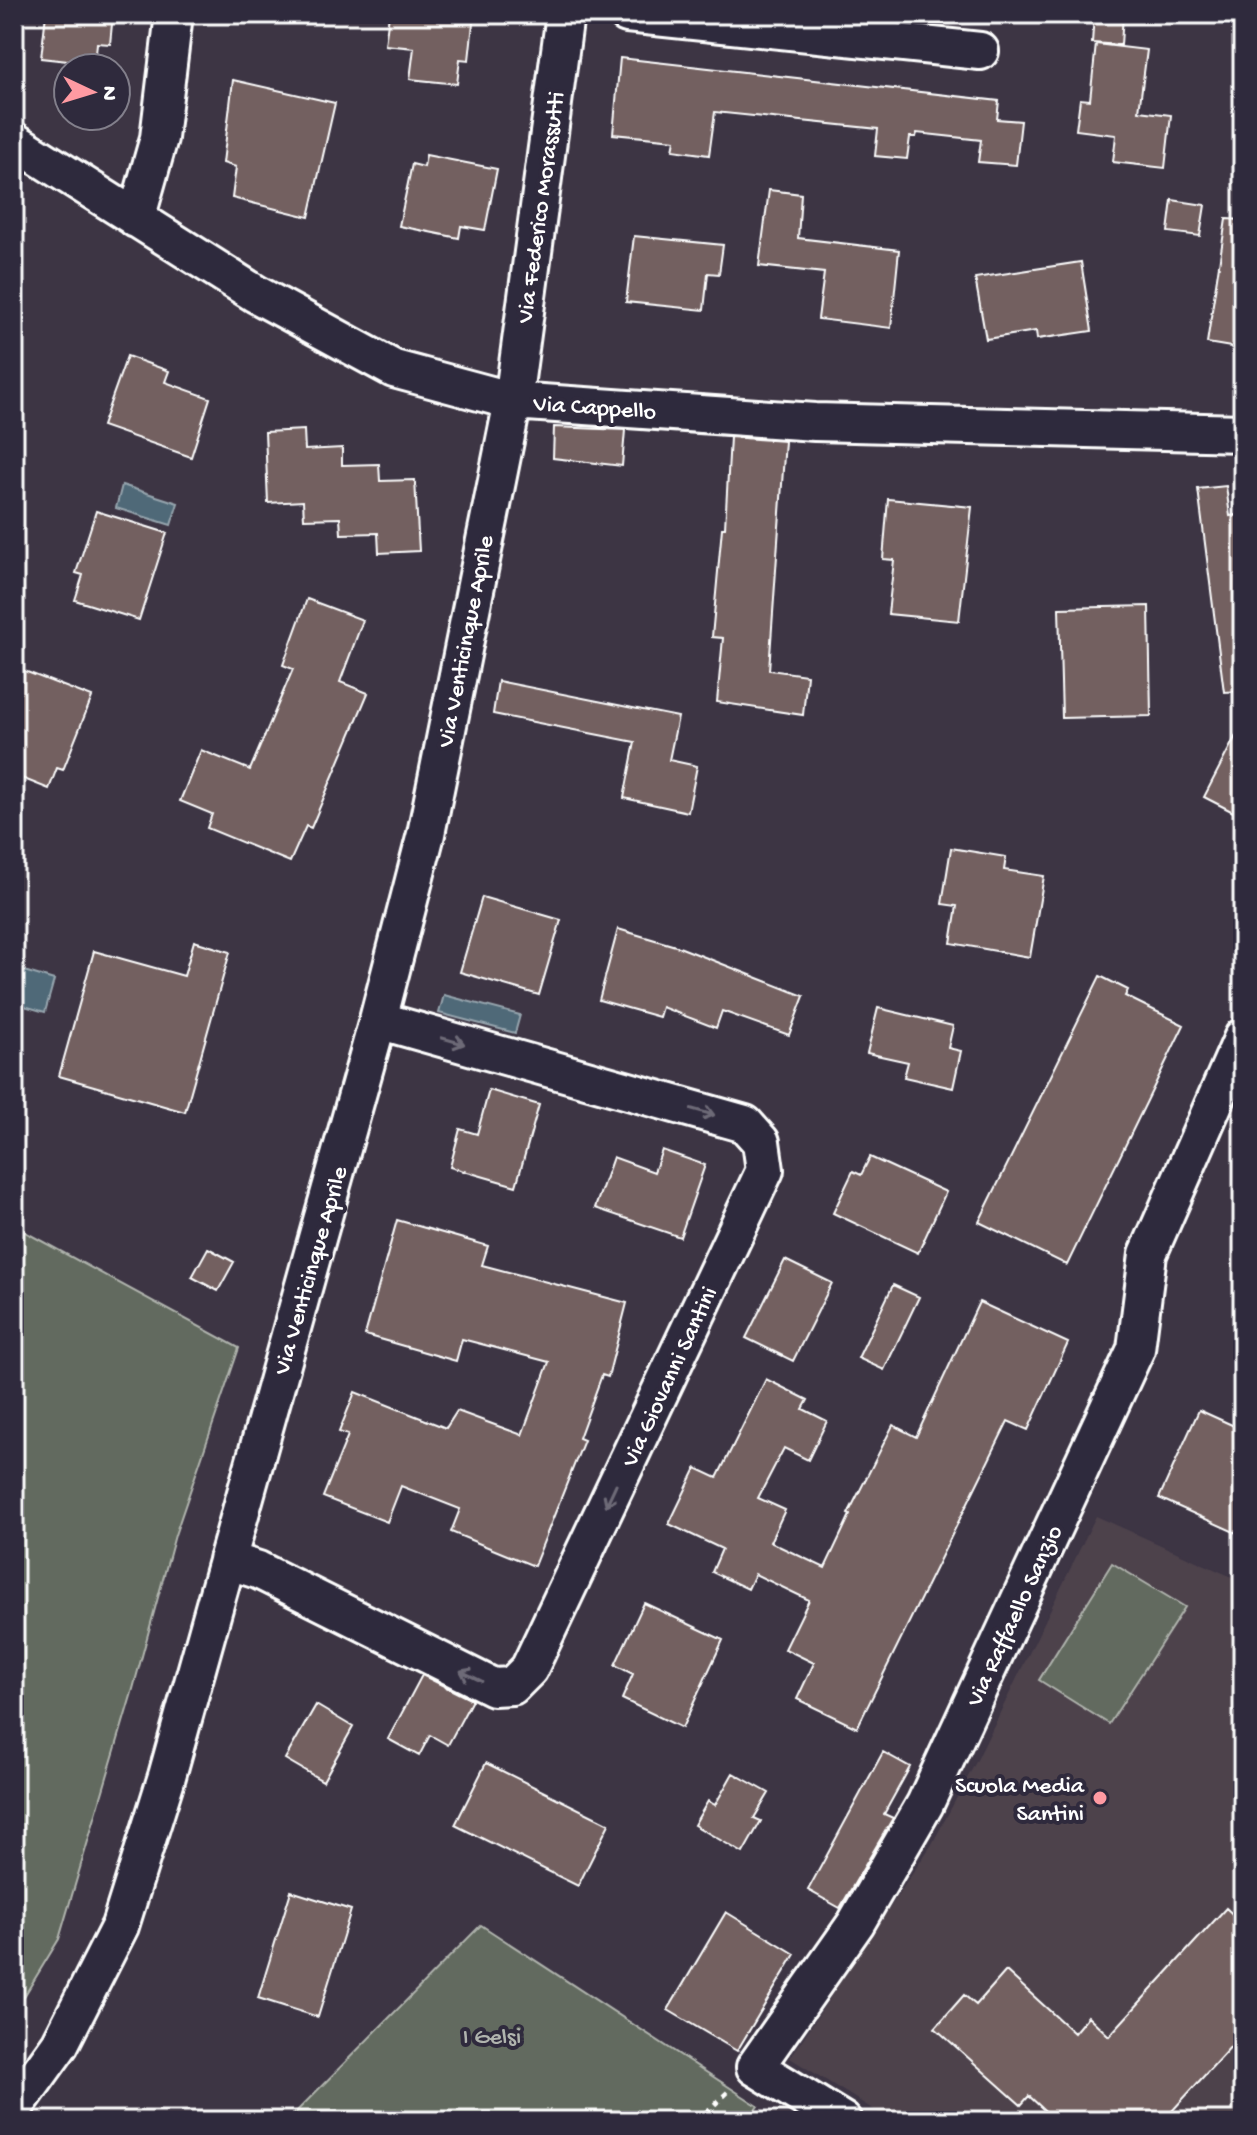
<svg xmlns="http://www.w3.org/2000/svg" width="1257" height="2135" viewBox="0 0 1257 2135" font-family="'Gochi Hand',sans-serif">
	<rect width="100%" height="100%" fill="#3d3544"/>
	<filter id="ink" filterUnits="userSpaceOnUse"><feTurbulence type="fractalNoise" baseFrequency=".0125" numOctaves="2"/><feDisplacementMap in="SourceGraphic" scale="16" xChannelSelector="R" yChannelSelector="G"/><feConvolveMatrix kernelMatrix="1 2 1 2 8 2 1 2 1" color-interpolation-filters="sRGB"/></filter>
	<g filter="url(#ink)">
		<path fill="#4d424c" d="M1096 1516 1243 1582V2121H892L790 2058 932 1844 977 1760Z"/>
		<path fill="#626a5e" stroke="#b0b4ae" stroke-width="2" d="M14 1226 239 1348 175 1535 133 1689 59 1939 14 2013Z
			M1112 1563 1185 1607 1109 1724 1039 1680Z
			M481 1925 758 2106 747 2121H287Z"/>
		<path fill="#506978" stroke="#96a5ae" stroke-width="2" d="M122 485 178 503 171 525 116 508Z
			M14 968 54 980 45 1012 14 1003Z
			M444 995 520 1015 515 1033 439 1013Z"/>
		<path fill="#736060" stroke="#fff" stroke-width="2" d="M46 14H113L110 44 97 43 95 64 41 58Z
			M389 14H474L469 60 460 59 457 84 410 79 414 48 385 45Z
			M1094 14H1123L1121 45 1092 43Z
			M1096 44 1147 50 1139 111 1171 115 1165 168 1113 162 1116 135 1076 130 1080 99 1090 100Z
			M620 58 999 101 997 119 1021 121 1016 165 978 162 981 140 917 133 916 137H910L907 159 875 156 878 129 715 112 709 155 673 150 675 140 613 134Z
			M233 80 335 103 309 217 232 198 236 167 223 163Z
			M426 155 497 169 485 230 461 226 459 238 399 226 412 164 424 167Z
			M769 190 801 194 798 238 899 250 891 328 818 319 824 273 759 266Z
			M1172 200 1205 205 1200 236 1168 232Z
			M1226 219 1243 220V349L1207 343Z
			M634 236 723 245 719 274 708 273 704 310 626 302Z
			M1081 262 1092 331 1037 339 1036 331 986 339 975 278Z
			M127 356 169 371 165 382 210 398 191 457 102 426Z
			M554 427 625 430 622 466 553 458Z
			M304 430 305 450 342 448V465L379 464 380 481 415 480 419 551 379 553 378 533 341 534 340 518 304 519 303 501 268 503 265 432Z
			M730 437 785 441 769 670 807 675 803 715 717 702 723 638 712 637 722 528H725Z
			M1226 486 1230 516 1243 514V691L1224 692 1198 489Z
			M888 499 972 507 959 621 888 614 894 560 883 559Z
			M96 511 167 533 139 620 75 600 83 575 76 573Z
			M307 599 363 620 340 682 368 693 311 828 306 826 290 862 207 828 212 814 180 801 201 750 250 770 293 669 283 665Z
			M1149 606 1151 716 1062 718 1059 608Z
			M14 667 92 697 63 770 57 768 49 789 14 775Z
			M498 681 678 717 669 760 697 766 688 812 624 798 635 742 493 714Z
			M1243 722V817L1204 797Z
			M951 848 1006 857 1004 870 1044 876 1030 957 951 943 957 906 942 904Z
			M482 897 561 920 539 995 460 972Z
			M618 929 679 947 804 996 789 1035 722 1011 716 1028 662 1007 659 1017 599 1000Z
			M194 941 230 952 185 1112 59 1076 94 951 184 976Z
			M1100 976 1128 990 1125 996 1184 1025 1067 1265 979 1222Z
			M878 1008 953 1026 948 1048 961 1051 953 1088 904 1077 908 1062 867 1053Z
			M489 1090 539 1105 516 1186 450 1167 460 1129 477 1134Z
			M662 1150 705 1165 680 1237 595 1208 613 1157 654 1172Z
			M870 1157 946 1192 918 1253 833 1213 853 1171 861 1175Z
			M397 1220 488 1246 482 1265 627 1303 608 1377 602 1375 579 1438 584 1440 534 1566 451 1532 460 1509 401 1486 387 1522 323 1497 348 1435 339 1432 355 1392 446 1428 457 1411 522 1435 549 1362 462 1339 456 1361 365 1335Z
			M208 1248 234 1262 218 1291 192 1277Z
			M785 1260 832 1283 793 1361 746 1338Z
			M893 1285 919 1297 884 1370 858 1358Z
			M979 1302 1068 1343 1028 1430 1008 1421 857 1728 797 1699 814 1663 785 1649 809 1600 755 1574 748 1589 712 1572 722 1549 669 1524 696 1468 717 1478 766 1379 808 1400 803 1409 827 1421 808 1460 784 1448 758 1498 785 1510 770 1542 825 1568 850 1515 848 1514 893 1425 916 1437Z
			M1199 1410 1243 1430V1536L1159 1498Z
			M644 1603 723 1640 682 1728 622 1699 633 1674 615 1665Z
			M422 1675 472 1700 448 1745 430 1735 419 1756 388 1739Z
			M316 1705 353 1727 323 1781 285 1759Z
			M883 1752 910 1767 884 1814 893 1818 840 1908 808 1890Z
			M486 1763 609 1824 578 1886 455 1825Z
			M733 1773 769 1793 754 1818 761 1821 743 1853 694 1825 708 1801 715 1805Z
			M291 1891 351 1910 318 2017 258 1998Z
			M1226 1908 1243 1924V2033L1163 2121H1056L1029 2096 1021 2105 935 2028 964 1995 976 2005 1006 1971 1074 2033 1088 2016 1109 2036Z
			M726 1912 795 1954 737 2051 668 2010Z"/>
		<g fill="none" stroke-linecap="round" stroke-linejoin="round">
			<defs>
				<path id="street" d="M627 14 980 51
					M14 141 256 294 394 369 513 401 815 422 1243 433
					M136 219 159 138 174 14
					M227 1560 258 1570 493 1687 512 1686 529 1669 765 1170 761 1142 745 1124 378 1020
					M14 2108 60 2044 120 1926 167 1776 378 1020 426 834 513 401 565 14
					M843 2121 755 2067 856 1923 925 1804 1136 1349 1148 1254 1243 1037"/>
			</defs>
			<use href="#street" stroke="#fff" stroke-width="42"/>
			<path stroke="#fff" stroke-width="5" stroke-dasharray="6 6" stroke-linecap="butt" d="M697 2121 731 2089"/>
			<use href="#street" stroke="#2f2a3d" stroke-width="36"/>
		</g>
		<defs><path id="oneway-shaft" d="M-6 0H5M1.5-3L5.5 0L1.5 3" fill="none" stroke-width="1.6" stroke-linecap="round" stroke-linejoin="round" transform="scale(2)"/></defs>
		<g stroke="#6d6a77">
			<use href="#oneway-shaft" transform="translate(453 1041) rotate(16)"/>
			<use href="#oneway-shaft" transform="translate(703 1112) rotate(16)"/>
			<use href="#oneway-shaft" transform="translate(611 1495) rotate(115)"/>
			<use href="#oneway-shaft" transform="translate(471 1676) rotate(-154)"/>
		</g>
	</g>
	<circle fill="#ff9aa2" stroke="#2f2a3d" stroke-width="3" cx="1100" cy="1798" r="8"/>
	<g text-anchor="middle" stroke-width="8" stroke-linejoin="round" paint-order="stroke">
		<g font-size="24" fill="#fff" stroke="#2f2a3d">
			<text transform="translate(539 207) rotate(-82)" y="8">Via Federico Morassutti</text>
			<text transform="translate(595 406) rotate(4)" y="8">Via Cappello</text>
			<text transform="translate(464 641) rotate(-79)" y="8">Via Venticinque Aprile</text>
			<text transform="translate(309 1270) rotate(-74)" y="8">Via Venticinque Aprile</text>
			<text transform="translate(668 1376) rotate(-65)" y="8">Via Giovanni Santini</text>
			<text transform="translate(1013 1615) rotate(-65)" y="8">Via Raffaello Sanzio</text>
		</g>
		<g font-size="24" fill="#fff" stroke="#2f2a3d" text-anchor="end">
			<text x="1084" y="1792">Scuola Media<tspan x="1084" dy="28">Santini</tspan></text>
		</g>
		<g font-size="24" fill="#b0b4ae" stroke="#2f2a3d">
			<text x="492" y="2043">I Gelsi</text>
		</g>
	</g>
	<rect width="1257" height="2135" fill="none" stroke="#2f2a3d" stroke-width="48"/>
	<rect x="24" y="24" width="1209" height="2087" fill="none" stroke="#fff" stroke-width="3" filter="url(#ink)"/>
	<g transform="translate(92 92) rotate(94)"><circle r="38" fill="#2f2a3d" stroke="#827f8b" stroke-width="2"/>
	<path d="M0-6L14 30L0 20L-14 30Z" fill="#ff9aa2"/>
	<text y="-12" font-size="22" font-weight="bold" text-anchor="middle" fill="#ffffff">N</text>
	</g>
</svg>
